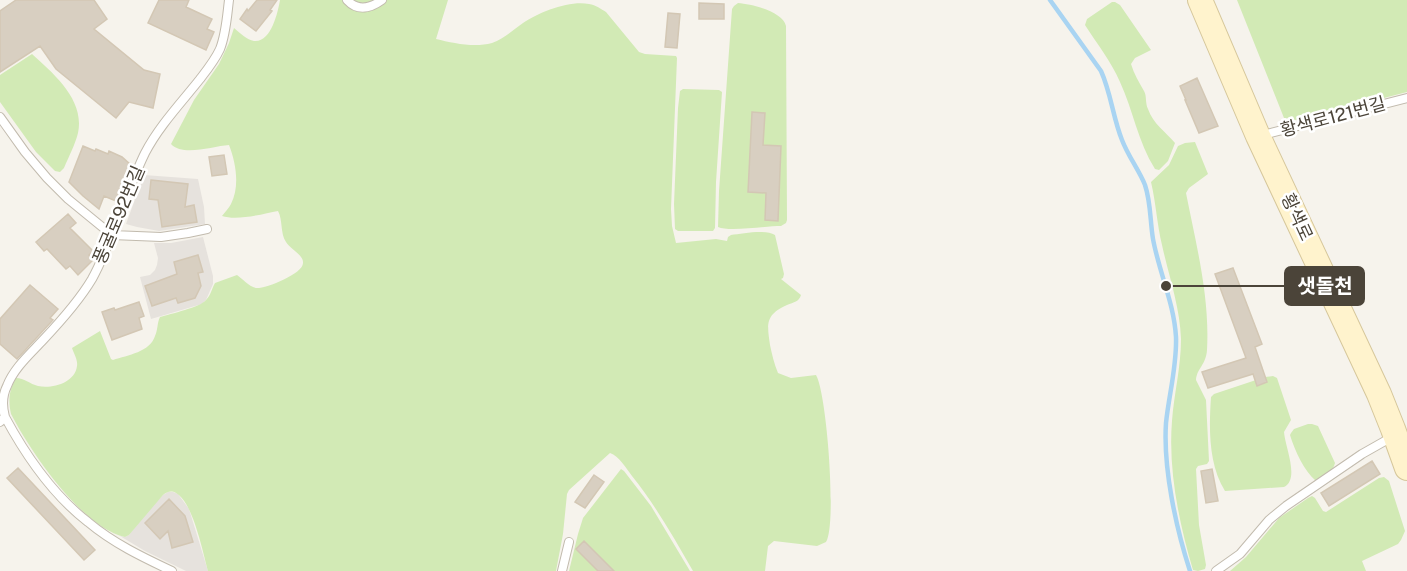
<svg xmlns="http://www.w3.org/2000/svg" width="1407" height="571" viewBox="0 0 1407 571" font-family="'Public Sans','Noto Sans KR',sans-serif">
	<rect width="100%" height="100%" fill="#f6f3ec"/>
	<path fill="#e6e2dd" d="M144 175 198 179 204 207 205 224 159 231 137 227 126 224Z
		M203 237 213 276V284L206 300 202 304 151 319 140 277 150 275 155 270 157 265 158 258 154 243H171Z
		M168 492H173L178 494 189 509 208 571H186L145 551 120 536 125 537 129 535 145 514 163 495Z"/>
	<path fill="#d2eab5" d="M280 0H448L436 39C453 43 474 48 492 43 504 39 513 30 523 23 539 12 570 0 589 4 596 5 601 9 606 12L639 52 645 54 676 56 677 58 671 209 672 226 676 243 716 239 727 241 728 237 731 235C742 234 765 229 775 235L784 274 783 278 781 279 801 295C799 302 794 302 787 305 765 315 767 324 770 345 772 354 774 364 778 373L791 378 816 375C827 394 837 525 826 542L817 546 774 541 768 546 765 571H693C674 538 656 506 632 476 626 468 619 456 610 453L569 490 567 494 563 534 556 571H208C203 553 193 502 176 493 171 490 167 492 163 495L129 535 125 537C82 528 30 451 11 414 8 400 9 390 16 378 24 378 30 384 38 386 52 389 75 383 77 366 78 360 74 354 72 348L100 331 111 359 113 360C128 355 150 352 155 336 158 329 157 323 160 317 170 314 201 307 206 300 211 295 212 288 215 283L237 275C243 279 248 286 256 288 265 289 303 274 303 263 304 255 290 249 286 242 280 233 283 220 278 211 263 214 237 221 222 216 225 212 229 208 231 204 240 186 236 163 229 145 213 146 183 157 171 144L194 100 219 64 229 43 234 28C240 33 247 40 254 41 271 43 278 12 280 0Z
		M1237 0H1407V92L1307 118 1295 120 1284 118Z
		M1112 2H1115L1120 5 1151 50 1135 58 1131 64C1134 74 1139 82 1144 91 1147 96 1145 103 1148 109 1153 124 1166 132 1175 143L1168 161 1159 170 1155 169C1138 142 1133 110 1120 82 1111 61 1097 44 1085 25L1087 19Z
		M738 3C752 4 783 12 786 26L787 220 786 223 781 226C766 226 729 232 718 227L719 191 732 9 734 6Z
		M32 54C54 74 85 100 78 133 75 145 69 156 64 168L60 172 55 171 36 152 0 102V75Z
		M683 89 719 90 722 92 716 182 715 228 713 231H678L675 229 674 204 678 108 680 91Z
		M1195 142 1208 174 1189 188 1186 193C1196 244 1210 297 1207 350 1206 365 1197 368 1196 380L1206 400 1209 461 1207 464 1198 466 1196 469 1199 525 1206 565 1205 569 1198 571 1193 570C1179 523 1168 470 1172 421 1174 394 1181 367 1181 339 1180 307 1169 277 1162 245 1157 225 1156 203 1151 182L1169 165 1178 146 1185 143Z
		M1273 376 1277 378 1291 420 1284 432C1285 447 1300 479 1284 487L1225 491C1208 464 1209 427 1211 397L1214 394 1265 377Z
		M1308 424H1312L1318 426 1335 463C1333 472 1323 476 1316 481 1304 471 1295 451 1290 435L1291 433 1294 429Z
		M621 469 624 471 651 506 690 571H569L578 534 583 518Z
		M1384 477 1389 481 1405 531 1401 540 1398 544 1362 561 1366 571H1230L1246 557 1279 518 1308 498 1312 496 1315 498 1323 511 1326 512 1379 478Z"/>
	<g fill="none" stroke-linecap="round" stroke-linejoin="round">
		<path stroke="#a9d4f2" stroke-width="4.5" d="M1050 0 1101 71C1111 93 1113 118 1122 140 1128 156 1139 170 1145 185 1151 203 1150 221 1153 239 1159 272 1174 303 1176 337 1177 366 1169 394 1166 423 1163 468 1176 528 1190 571"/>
	</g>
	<path fill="#d8cfc1" stroke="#d3c7b4" stroke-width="1.5" d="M16 0H94L107 19 94 29 144 70 160 74 153 108 129 102 116 118 56 69 40 46 0 72V11Z
		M159 0H189L186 7 212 19 207 29 214 32 206 50 148 23Z
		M257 0H277L270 10 272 11 256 31 240 19 247 9 248 11Z
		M699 3 724 4V19H699Z
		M668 13 680 14 677 48 665 47Z
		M1197 78 1218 126 1199 133 1185 100H1186L1180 86Z
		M752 112 765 113 763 145 781 146 778 221 765 220 766 193 748 192Z
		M83 146 95 151 96 149 108 154 109 151 122 157 131 165 116 201 104 196 99 209 83 196 69 182Z
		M224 155 227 174 212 176 209 157Z
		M151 180 188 184 185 207 194 205 197 222 162 227 158 200 149 199Z
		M68 214 76 223 70 228 93 251 89 255 93 260 78 275 70 266 66 269 47 249 44 251 36 242Z
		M198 255 203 272 198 273 201 286 195 298 178 303 176 298 152 306 145 286 177 274 174 262Z
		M1233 268 1262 344 1255 347 1267 382 1257 386 1253 374 1208 388 1202 372 1246 358 1215 274Z
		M30 285 58 309 50 318 53 320 17 359 0 344V319Z
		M139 302 144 316 139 318 142 329 112 340 102 312 114 308 115 310Z
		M1372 461 1380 474 1329 506 1321 493Z
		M18 468 95 550 84 560 7 478Z
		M1212 469 1218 501 1206 503 1201 471Z
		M594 475 604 482 585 508 575 502Z
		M169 499 185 516 193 542 172 548 168 531 160 539 145 523Z
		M584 541 614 571H598L576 549Z"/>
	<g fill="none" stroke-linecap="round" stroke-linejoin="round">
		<defs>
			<path id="lane" d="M347 0C358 12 371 8 382 0
				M0 117 25 152 47 178 68 199 112 235 161 237 188 233 207 229
				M1259 136 1407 98
				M5 417C26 456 53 495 88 522 113 543 142 557 172 571
				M0 422 5 417C2 406 2 396 7 386 14 368 30 354 43 340 61 321 79 301 92 279 114 239 125 194 145 153 159 126 181 103 200 79 207 70 215 60 220 49 226 34 227 16 229 0
				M562 571 569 542
				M1216 571 1240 554 1269 520 1286 506 1362 454 1392 437"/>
			<path id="secondary" d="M1200 0 1258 136 1379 394 1393 429 1407 468"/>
		</defs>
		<use href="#lane" stroke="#c2bbae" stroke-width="10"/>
		<use href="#secondary" stroke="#d6c79b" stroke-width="26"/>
		<use href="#lane" stroke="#fff" stroke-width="8"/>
		<use href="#secondary" stroke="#fff3cd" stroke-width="24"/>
	</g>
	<g text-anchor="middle" stroke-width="5" stroke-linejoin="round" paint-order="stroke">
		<g font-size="18" fill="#4b4439" stroke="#fff">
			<text transform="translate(1333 117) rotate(-15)" y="6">황색로121번길</text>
			<text transform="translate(119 215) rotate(-67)" y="6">풍굴로92번길</text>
			<text transform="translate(1297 217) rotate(65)" y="6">황색로</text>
		</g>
	</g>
	<path fill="none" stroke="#4b4439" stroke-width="2" d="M1166 286L1285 286"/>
	<circle fill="#4b4439" stroke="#fff" stroke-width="2" cx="1166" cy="286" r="6"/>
	<rect fill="#4b4439" stroke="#4b4439" stroke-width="2" x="1285" y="267" width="79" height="38" rx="6"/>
	<g font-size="20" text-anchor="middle" font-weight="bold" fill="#fff">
		<text x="1325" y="293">샛돌천</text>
	</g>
</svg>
